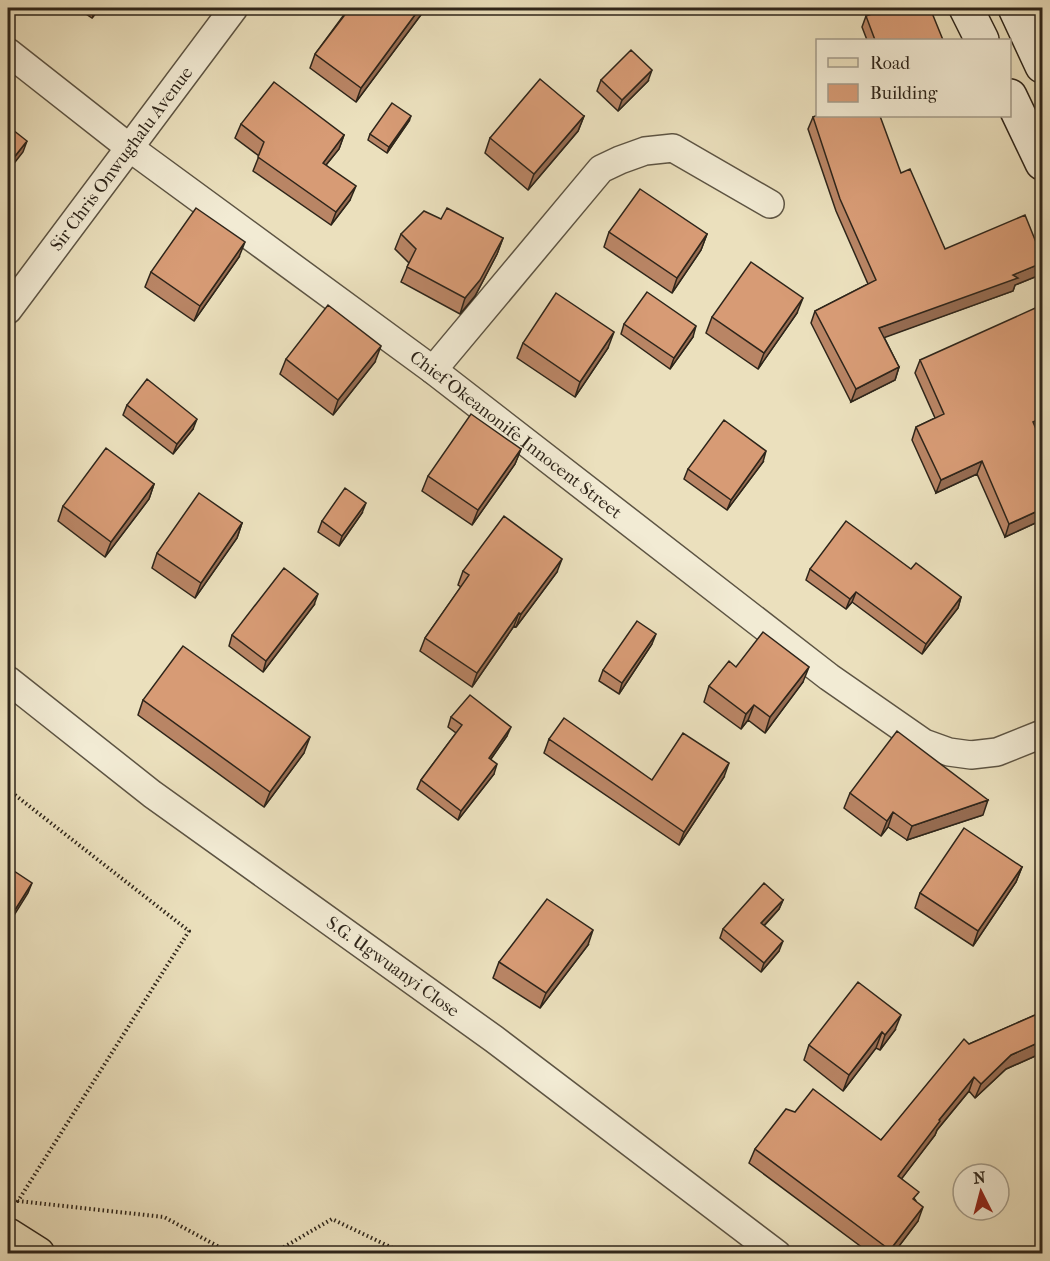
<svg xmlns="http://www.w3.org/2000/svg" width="1050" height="1261" viewBox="0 0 1050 1261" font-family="'IM FELL French Canon',serif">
	<rect width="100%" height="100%" fill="#ebe0bd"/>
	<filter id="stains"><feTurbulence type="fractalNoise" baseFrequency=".00333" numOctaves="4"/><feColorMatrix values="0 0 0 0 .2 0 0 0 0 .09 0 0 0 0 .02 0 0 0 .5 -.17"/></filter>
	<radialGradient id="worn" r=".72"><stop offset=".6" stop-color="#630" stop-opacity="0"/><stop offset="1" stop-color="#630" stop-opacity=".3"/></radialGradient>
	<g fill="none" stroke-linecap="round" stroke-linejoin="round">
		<defs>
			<g id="minor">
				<path id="s1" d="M8 52 130 148 433 370 829 677 924 743 949 752 971 755 997 752 1042 734"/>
				<path id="s2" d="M8 310 234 8"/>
				<path d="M433 370 601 169 620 160 645 151 673 148 770 204"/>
				<path id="s3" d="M8 680 152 794 494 1039 777 1254"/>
			</g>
			<path id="secondary" d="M966 8 982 40
				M1015 8 1042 66
				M1010 96 1042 163"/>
			<path id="primary" d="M8 1235 38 1254"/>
		</defs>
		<use href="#minor" stroke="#5d5443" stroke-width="30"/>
		<use href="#secondary" stroke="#2e251a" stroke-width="36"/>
		<use href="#primary" stroke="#2e251a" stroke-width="36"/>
		<path stroke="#2e251a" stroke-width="4" stroke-dasharray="1.5 3" stroke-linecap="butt" d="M15 795 189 931 18 1201 164 1217 232 1254
			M272 1254 332 1219 405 1254"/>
		<use href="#minor" stroke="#f2ebd4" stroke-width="27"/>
		<use href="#secondary" stroke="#f2ebd4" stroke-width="33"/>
		<use href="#primary" stroke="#ebe0bd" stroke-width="33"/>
	</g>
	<path fill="#b98565" stroke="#2e251a" stroke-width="1.5" d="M77 8H100L92 18Z
		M116 8H129L125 14Z
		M340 8H426L356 102 310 68 315 54 346 12Z
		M866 16 943 40H867L862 27Z
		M601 80 648 81 618 111 597 91Z
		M584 116 578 131 528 190 485 153 490 138Z
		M813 117 901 173 945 249 1040 275 1015 285 1013 291 884 337 899 367 895 380 851 402 811 323 815 311 868 284 836 211 808 129Z
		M409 121 387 153 368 140 370 134Z
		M241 124 344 135 339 149 326 165 350 200 331 225 253 171 259 156 235 138Z
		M441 219 503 238 497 254 475 296 460 314 401 282 409 263 395 249 401 234Z
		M609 232 707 234 701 250 672 293 604 247Z
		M239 257 194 321 145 287 151 272Z
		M797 313 758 369 706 333 712 317Z
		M1040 323 1037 431 1042 443V520L1005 537 977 474 936 493 912 440 916 427 935 418 915 373 920 360Z
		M624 324 693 337 670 369 621 334Z
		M523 343 608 348 575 397 517 358Z
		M286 359 375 362 333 415 280 374Z
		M127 405 193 429 173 454 123 415Z
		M521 449 515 464 472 525 422 491 428 476Z
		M763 462 727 510 684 479 688 469Z
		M154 484 149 499 105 557 58 521 63 506Z
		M362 513 339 546 318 532 322 521Z
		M242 523 237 538 195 598 152 568 157 553Z
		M810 569 961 597 958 608 922 654 852 602 846 609 806 580Z
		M463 571 557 572 516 627 514 626 472 687 420 651 425 638 461 587 458 585Z
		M314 605 263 672 229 646 232 635Z
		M652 644 619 694 599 681 603 670Z
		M736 667 803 682 765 733 748 720 741 729 704 702 709 686Z
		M143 700 304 753 264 807 138 715Z
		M451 717 507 736 491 759 494 774 458 820 417 789 421 780 456 733 448 727Z
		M549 739 652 780 724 777 679 845 544 753Z
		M850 793 983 815 907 840 888 827 881 836 844 808Z
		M1022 867 1016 882 973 946 915 908 920 893Z
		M783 900 779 909 764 926 779 951 761 972 720 938 723 929Z
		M1042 916V950L1041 920Z
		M588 945 540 1008 493 978 499 962Z
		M1042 1012V1053L1006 1069 975 1098 969 1091 937 1130 935 1135 901 1179 916 1201 918 1221 893 1254H871L749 1163 755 1149 795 1112 881 1140 969 1044Z
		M895 1030 880 1050 876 1048 843 1091 804 1060 809 1045Z"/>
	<path fill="#966c52" stroke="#2e251a" stroke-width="1.5" d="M96 8H100L92 18Z
		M420 8H426L356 102 361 88Z
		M652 70 648 81 618 111 622 100Z
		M411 116 409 121 387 153 389 147Z
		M584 116 578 131 528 190 534 174Z
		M344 135 339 149 317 176 323 163Z
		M27 141 23 152 8 171V165Z
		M356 186 350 200 331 225 336 212Z
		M707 234 701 250 672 293 677 278Z
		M503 238 497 254 475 296 460 314 465 298Z
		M245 242 239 257 194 321 200 306Z
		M1042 263V268L1040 275 1015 285 1013 291 875 341 879 328Z
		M803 298 797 313 758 369 764 353Z
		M696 326 693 337 670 369 674 358Z
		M614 332 608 348 575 397 580 382Z
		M381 346 375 362 333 415 338 400Z
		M899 367 895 380 851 402 856 389Z
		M1042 418V428L1028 435 1033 422Z
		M197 419 193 429 173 454 177 444Z
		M521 449 515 464 472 525 478 510Z
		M766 451 763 462 727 510 731 500Z
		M982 461 977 474 936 493 941 480Z
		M154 484 149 499 105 557 111 542Z
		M366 503 362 513 339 546 342 536Z
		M1042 509V520L1005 537 1009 524Z
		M242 523 237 538 195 598 201 583Z
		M562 559 557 572 516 627 521 614Z
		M856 592 852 602 846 609 850 599Z
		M318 594 314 605 263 672 266 661Z
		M961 597 958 608 922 654 926 644Z
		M519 613 514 626 472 687 477 673Z
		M656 634 652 644 619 694 622 683Z
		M809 667 803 682 765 733 770 717Z
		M754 705 748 720 741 729 746 714Z
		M511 727 507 736 485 767 489 758Z
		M310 737 304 753 264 807 270 792Z
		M729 763 724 777 679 845 684 832Z
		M497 764 494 774 458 820 461 811Z
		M988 800 983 815 907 840 912 826Z
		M893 812 888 827 881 836 887 821Z
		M1022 867 1016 882 973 946 978 931Z
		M32 883 28 893 8 925V921Z
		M783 900 779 909 758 932 761 923Z
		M593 930 588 945 540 1008 546 993Z
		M783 941 779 951 761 972 764 963Z
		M901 1015 895 1030 880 1050 885 1035Z
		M882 1032 876 1048 843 1091 849 1075Z
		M1042 1041V1053L1006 1069 975 1098 981 1084 1011 1055Z
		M974 1077 969 1091 937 1130 935 1135 893 1190 898 1176 939 1120Z
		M923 1207 918 1221 893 1254H888L890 1250Z"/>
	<path fill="#d79b75" stroke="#2e251a" stroke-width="1.5" d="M350 8H420L361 88 315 54Z
		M888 8H930L943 40H875L866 16Z
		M631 50 652 70 622 100 601 80Z
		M540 79 584 116 534 174 490 138Z
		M274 82 344 135 323 163 356 186 336 212 258 157 264 142 241 124Z
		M392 103 411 116 389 147 370 134Z
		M818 115 880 116 901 173 910 169 945 249 1025 215 1042 257V263L1013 275 1018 278 879 328 899 367 856 389 815 311 876 280 840 199 813 117Z
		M8 126 27 141 8 165Z
		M640 189 707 234 677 278 609 232Z
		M196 208 245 242 200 306 151 272Z
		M447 208 503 238 480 280 465 298 407 267 416 249 401 234 424 211 441 219Z
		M751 262 803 298 764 353 712 317Z
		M647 292 696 326 674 358 624 324Z
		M556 293 614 332 580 382 523 343Z
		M328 305 381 346 338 400 286 359Z
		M1042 305V315L1040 323 1042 330V418L1033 422 1042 443V509L1009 524 982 461 941 480 916 427 944 414 920 360Z
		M147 379 197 419 177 444 127 405Z
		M471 414 521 449 478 510 428 476Z
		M724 420 766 451 731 500 688 469Z
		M106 448 154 484 111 542 63 506Z
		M345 488 366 503 342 536 322 521Z
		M199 493 242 523 201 583 157 553Z
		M504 516 562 559 521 614 519 613 477 673 425 638 469 575 463 571Z
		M846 521 911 569 916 563 961 597 926 644 856 592 850 599 810 569Z
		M284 568 318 594 266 661 232 635Z
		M637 621 656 634 622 683 603 670Z
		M763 632 809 667 770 717 754 705 746 714 709 686 729 661 736 667Z
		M183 646 310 737 270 792 143 700Z
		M470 695 511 727 489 758 497 764 461 811 421 780 462 725 451 717Z
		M564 718 652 780 683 733 729 763 684 832 549 739Z
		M897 731 988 800 912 826 893 812 887 821 850 793Z
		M964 828 1022 867 978 931 920 893Z
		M8 867 32 883 8 921Z
		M764 883 783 900 761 923 783 941 764 963 723 929Z
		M547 899 593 930 546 993 499 962Z
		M858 982 901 1015 885 1035 882 1032 849 1075 809 1045Z
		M1042 1012V1041L1011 1055 981 1084 974 1077 939 1120 940 1121 898 1176 919 1192 913 1199 923 1207 890 1250 755 1149 786 1109 795 1112 813 1089 881 1140 964 1039 969 1044Z"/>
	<g text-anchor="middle" stroke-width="5" stroke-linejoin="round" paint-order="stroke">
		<g font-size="18" fill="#2e251a" stroke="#f2ebd4">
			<text dy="6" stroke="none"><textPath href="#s2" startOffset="189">Sir Chris Onwughalu Avenue</textPath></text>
			<text dy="6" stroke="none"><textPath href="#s1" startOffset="636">Chief Okeanonife Innocent Street</textPath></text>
			<text dy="6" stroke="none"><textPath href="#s3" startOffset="480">S.G. Ugwuanyi Close</textPath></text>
		</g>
	</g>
	<rect width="1050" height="1261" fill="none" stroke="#ebe0bd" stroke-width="30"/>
	<rect x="9" y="9" width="1032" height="1243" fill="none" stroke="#2e251a" stroke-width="3"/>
	<rect x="15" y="15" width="1020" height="1231" fill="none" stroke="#2e251a" stroke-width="1.5"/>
	<rect x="816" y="39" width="195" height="78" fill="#f2ebd4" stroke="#a49c8a" stroke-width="1.5"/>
	<rect x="828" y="58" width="30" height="9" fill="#ebe0bd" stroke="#a49c8a" stroke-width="1.5"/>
	<text x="870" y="69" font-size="18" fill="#2e251a">Road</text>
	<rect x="828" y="84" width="30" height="18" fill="#d79b75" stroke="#a49c8a" stroke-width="1.5"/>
	<text x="870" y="99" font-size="18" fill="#2e251a">Building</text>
	<g transform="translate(981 1192) rotate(354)"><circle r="28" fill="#f2ebd4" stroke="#a49c8a" stroke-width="1.5"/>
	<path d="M0-4.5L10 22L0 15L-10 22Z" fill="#8f2418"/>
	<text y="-9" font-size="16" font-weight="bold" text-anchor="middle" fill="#2e251a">N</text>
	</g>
	<rect width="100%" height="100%" filter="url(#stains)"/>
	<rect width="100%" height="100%" fill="url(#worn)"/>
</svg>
